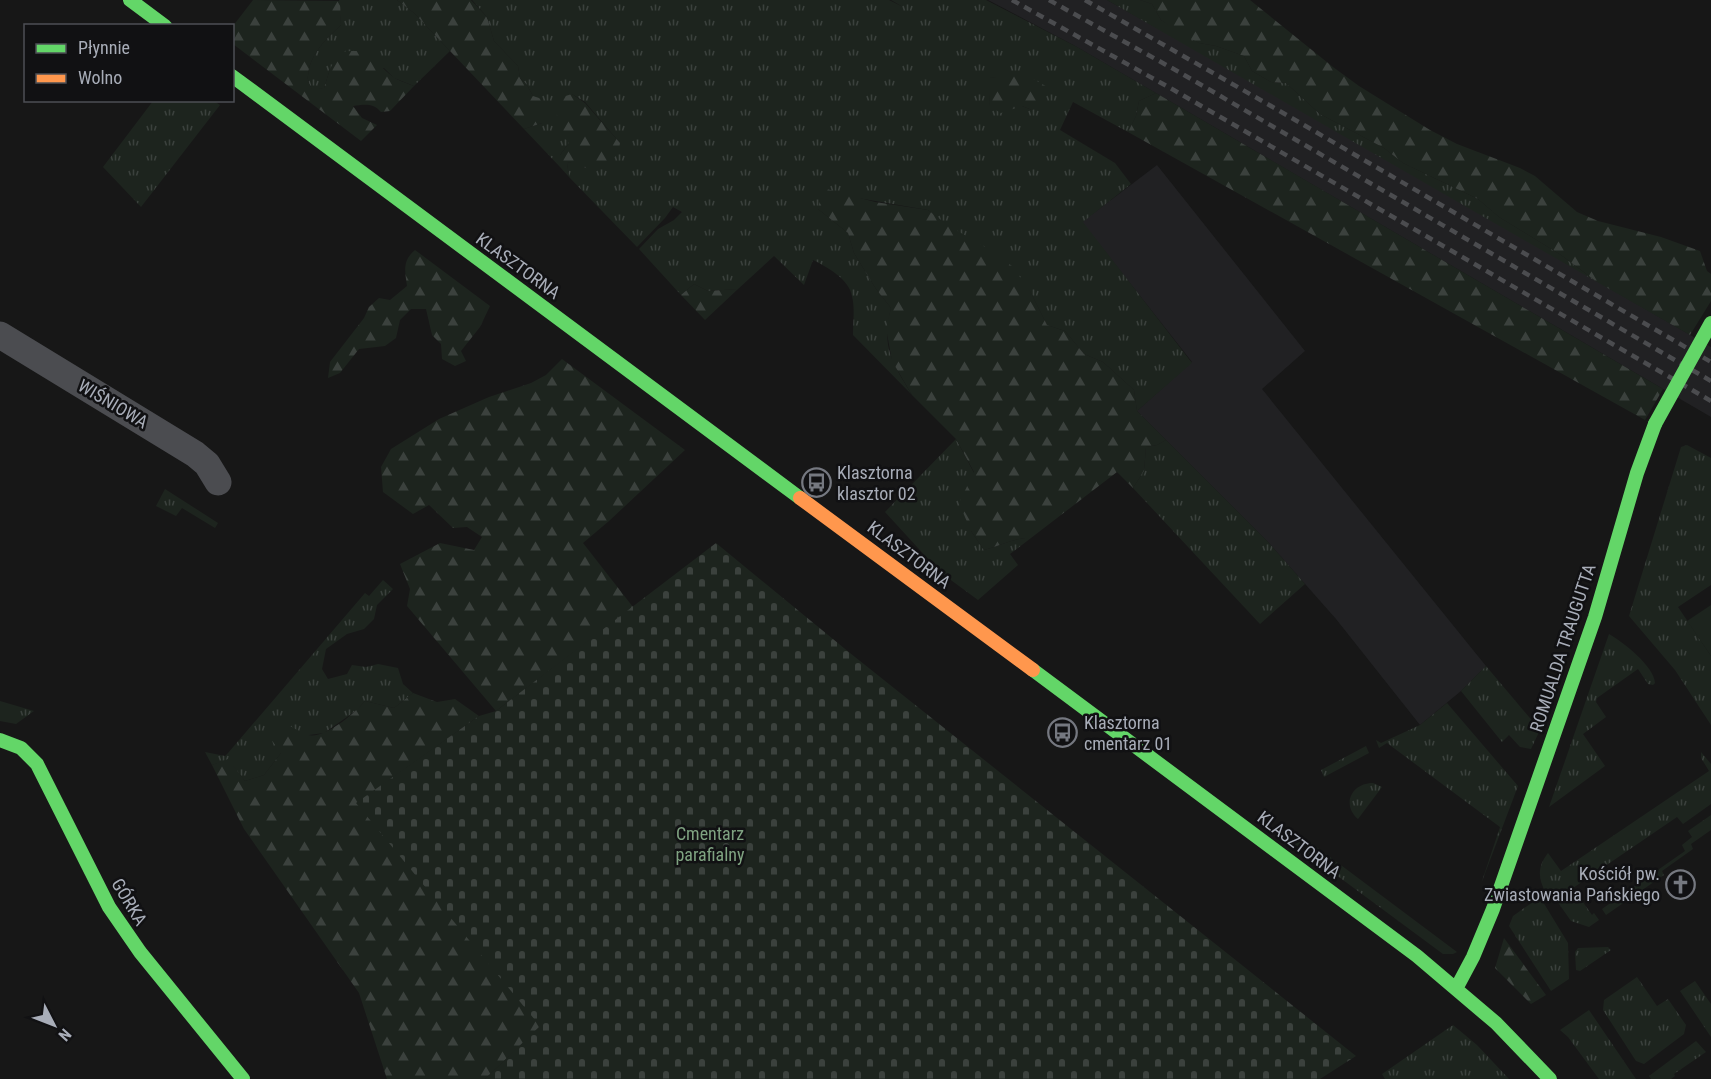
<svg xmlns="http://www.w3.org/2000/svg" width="1711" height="1079" viewBox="0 0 1711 1079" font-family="'Roboto Condensed',sans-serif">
	<defs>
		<pattern id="grass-tufts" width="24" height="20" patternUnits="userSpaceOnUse" patternTransform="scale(1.5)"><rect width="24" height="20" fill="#1d241e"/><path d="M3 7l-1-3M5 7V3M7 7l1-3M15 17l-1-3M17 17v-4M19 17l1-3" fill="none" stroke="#3b413d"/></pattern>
		<pattern id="forest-firs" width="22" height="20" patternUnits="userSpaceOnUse" patternTransform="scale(1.5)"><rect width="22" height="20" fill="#1d241e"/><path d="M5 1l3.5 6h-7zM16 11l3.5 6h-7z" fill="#3b413d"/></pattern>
		<pattern id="cemetery-stones" width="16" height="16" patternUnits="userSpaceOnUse" patternTransform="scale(1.5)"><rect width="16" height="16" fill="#1d241e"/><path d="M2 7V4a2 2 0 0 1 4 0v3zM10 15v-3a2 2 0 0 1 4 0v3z" fill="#3b413d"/></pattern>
	</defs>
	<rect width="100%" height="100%" fill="#171717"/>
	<path fill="#212123" d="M988 0H1107L1223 65 1711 347V417L1077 47Z
		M1157 165 1305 351 1262 389 1486 666 1461 691 1420 725 1336 619 1268 542 1137 411 1192 362 1082 222Z"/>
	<path fill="url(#grass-tufts)" fill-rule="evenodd" d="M339 0H397L414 13 450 51 414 86 394 78 384 68 330 69 324 88 312 90C310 86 307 80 308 76 309 55 327 38 341 25Z
		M472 0H889L903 7 891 0H986L1077 47 1156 93 1139 101 1136 116 1128 132 1073 102 1060 130 1115 163 1131 184 1083 222 1192 363 1137 411 1134 390 1103 362 1084 354 1065 331 1047 325 1030 291 928 210 852 197 818 209 848 233 854 253 876 289 891 308C881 347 892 362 912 395L853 335C853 322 855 308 852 296 849 279 827 267 813 260L804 285 774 256 738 289 708 291 694 284 681 295 639 249 658 229 674 220 682 212 673 207 665 218 637 247 569 177 567 163 576 162 585 168 620 143 585 102 572 94 569 143 560 155V167L524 129 542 123 533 96 527 85 520 78 518 66 494 41 487 17ZM1005 77 1032 110 1022 106 990 107 989 78Z
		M1107 0H1140L1152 4 1161 20 1199 43 1216 46 1244 56 1252 71 1271 82 1286 83 1320 114 1384 148 1403 163 1478 199 1499 217 1561 255 1597 282Z
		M153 101H214L220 105 141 207 103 167Z
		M956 439 974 473 971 531 984 550C1000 546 1015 537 1031 538L1010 554 1018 565 978 600 940 572 885 512Z
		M1166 440 1268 542 1305 584 1260 624 1133 488 1144 471 1146 447 1157 445Z
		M1687 445 1711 458V585L1678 607 1711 656V725L1675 670 1629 616 1681 447Z
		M165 489 218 523 215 528 182 508 176 516 156 506Z
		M383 580 393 589 377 605 374 619 364 629 347 634 326 649 322 669 328 679 347 674 352 665 366 667 378 664 398 668 403 684 413 693 394 708 365 701 357 710 324 733 309 735 281 753 264 775 245 781 228 760 212 765 205 752 225 756 228 753 365 593 369 596Z
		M1609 634C1623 642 1654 666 1655 683L1653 685 1648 684 1638 669 1597 698 1596 702 1606 717 1583 734 1605 766 1549 807Z
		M1486 666 1540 730 1531 749 1520 747 1509 735 1502 742 1461 691Z
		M0 701 34 711 16 724 0 721Z
		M1447 703 1518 786 1481 884 1500 827 1387 743 1379 748 1376 740 1381 743 1420 725Z
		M1366 746 1369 753 1324 777 1321 770Z
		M1701 752 1711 764V804L1683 824 1677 817 1573 888 1592 915 1594 913 1599 920 1589 927 1571 921 1550 891 1546 893C1538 879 1537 867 1548 853L1561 871 1709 771 1701 758Z
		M1373 783 1382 787 1358 819C1341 804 1352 783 1373 783Z
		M1711 815V830L1691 844 1693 849 1662 871 1664 875 1606 915 1602 909 1685 851 1682 845 1692 837 1688 831Z
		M1302 836 1457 952 1453 954H1443L1289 840Z
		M1540 897 1568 943 1569 979 1551 991 1509 926 1513 916Z
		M1608 947 1611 950 1580 971 1576 970 1575 952 1578 948Z
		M1637 977 1657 1006 1668 999 1686 1025 1684 1034 1644 1064 1636 1061 1603 1010 1604 1000Z
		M1695 981 1711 1004V1037L1680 991Z
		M1589 1010 1636 1079H1599L1568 1037 1560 1030Z
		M1453 1025 1477 1045 1509 1079H1385L1382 1074Z
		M1696 1041 1706 1052 1674 1074 1675 1076 1671 1079H1651L1649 1076Z"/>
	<path fill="url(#forest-firs)" d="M253 0 340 1 341 25C327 38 309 55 308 76 307 80 310 86 312 89L324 88 330 69 339 52C379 48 367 56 392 76 398 81 407 83 414 86L390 111 381 112C374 103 364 104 353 106L362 118 377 125 361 141 233 44V26Z
		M397 0H471L487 17 494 41 518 66 520 78 527 85 533 96 542 99 544 114 542 123 524 129 414 13Z
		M1140 0H1250L1333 67 1359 86 1430 130 1457 144 1520 168 1535 176 1577 212 1598 221 1661 237 1700 251 1707 271 1711 274V301L1690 335 1597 282 1561 255 1499 217 1478 199 1403 163 1384 148 1320 114 1286 83 1271 82 1252 71 1244 56 1216 46 1199 43 1183 35 1161 20 1152 4Z
		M1025 74 1049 88 1042 105 1032 110 1022 106 1001 113 990 107 988 78Z
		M1156 93 1663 389 1645 420 1128 132 1136 116 1139 101Z
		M572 94 585 103 620 143 618 155C609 160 596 171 586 168 577 166 578 162 567 163L569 177 560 167V155L569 143C554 124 556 121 559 98Z
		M823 188 875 202 928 210 949 226 987 248 1012 266 1030 291 1047 325 1065 331 1084 354 1103 362 1134 390 1137 411 1166 440 1157 445 1146 447 1144 471 1133 488 1117 472 1031 538C1015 537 1000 546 984 550L971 531 959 503 974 472 956 439 912 395 892 361 886 328 891 308 876 289 854 253 848 233 818 209Z
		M415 250 490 306 480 327 461 351 466 361 455 366 442 359 441 344 432 335 426 309H411L400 320 396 338 385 346 359 349 340 373 328 378 330 362 364 318 369 307 379 298 390 300 407 286C405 271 402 261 415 250Z
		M694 284 708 291 738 289 705 320 681 295Z
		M562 359 685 450 609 521 583 543 633 607 496 711 407 606 410 589 400 564 440 543 474 550 482 537 467 527 453 528 429 505 413 514 383 492 381 467 391 449 439 419 489 397 531 383 546 375Z
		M413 693 437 702 455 699 479 716 357 803 541 1026 485 1079H387L359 993 244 829 212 765 228 759 245 781 264 775 281 753 271 739 290 726C296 729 302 733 308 735 325 739 355 713 365 701L394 708Z
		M1504 938 1546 995 1531 1004 1495 968Z"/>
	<path fill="url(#cemetery-stones)" d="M716 543 850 653 1356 1056 1320 1079H485L540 1026 356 803 479 716 496 711Z"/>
	<path fill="#1d241e" d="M1711 605V656L1687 621Z"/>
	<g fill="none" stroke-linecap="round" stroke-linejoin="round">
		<path stroke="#4b4c50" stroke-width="27" d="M0 335 195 454 207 464 218 482"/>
		<path stroke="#63d668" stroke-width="14" d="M130 0 165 26
			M232 76 800 498
			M1033 670 1417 956 1496 1023 1550 1079
			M0 740 21 748 37 764 109 907 140 952 243 1079
			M1457 987 1473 957 1493 909 1595 617 1637 473 1655 424"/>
		<path stroke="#ff974d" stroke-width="14" d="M800 498 1033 670"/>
		<path stroke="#4b4c4f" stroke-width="4.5" stroke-dasharray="8 6" stroke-linecap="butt" d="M1012 0 1172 89 1711 401
			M1049 0 1179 72 1711 381
			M1085 0 1278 110 1711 362"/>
		<path stroke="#63d668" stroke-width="14" d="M1655 424 1711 323"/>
	</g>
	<defs>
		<symbol id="bus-ring" viewBox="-11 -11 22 22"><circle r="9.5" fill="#111113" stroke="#757880" stroke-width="1.5"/><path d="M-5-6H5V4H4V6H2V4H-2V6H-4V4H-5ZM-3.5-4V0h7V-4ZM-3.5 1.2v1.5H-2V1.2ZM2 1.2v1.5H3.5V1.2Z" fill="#757880"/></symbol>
		<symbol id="church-ring" viewBox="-11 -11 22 22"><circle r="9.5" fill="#111113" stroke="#757880" stroke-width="1.5"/><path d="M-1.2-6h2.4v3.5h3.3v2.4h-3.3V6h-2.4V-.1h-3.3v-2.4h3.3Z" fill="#757880"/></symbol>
	</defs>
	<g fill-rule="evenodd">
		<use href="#bus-ring" x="800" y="466" width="33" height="33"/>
		<use href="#bus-ring" x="1046" y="716" width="33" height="33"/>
		<use href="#church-ring" x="1664" y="868" width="33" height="33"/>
	</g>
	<g text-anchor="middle" stroke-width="5" stroke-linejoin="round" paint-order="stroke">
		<g font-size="18" fill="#a8adb8" stroke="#111113">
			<text transform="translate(518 266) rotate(36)" y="6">KLASZTORNA</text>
			<text transform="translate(113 404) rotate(31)" y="6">WIŚNIOWA</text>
			<text transform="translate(909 555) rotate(37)" y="6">KLASZTORNA</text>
			<text transform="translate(1563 648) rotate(-72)" y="6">ROMUALDA TRAUGUTTA</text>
			<text transform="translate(1299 845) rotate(37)" y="6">KLASZTORNA</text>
			<text transform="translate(129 902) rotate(59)" y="6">GÓRKA</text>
		</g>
		<g font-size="18" fill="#a8adb8" stroke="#111113" text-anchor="start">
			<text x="837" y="479">Klasztorna<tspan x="837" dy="21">klasztor 02</tspan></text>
			<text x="1084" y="729">Klasztorna<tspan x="1084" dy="21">cmentarz 01</tspan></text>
			<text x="1660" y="880" text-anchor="end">Kościół pw.<tspan x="1660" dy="21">Zwiastowania Pańskiego</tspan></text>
		</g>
		<g font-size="18" fill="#7fa381" stroke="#111113">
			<text x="710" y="840">Cmentarz<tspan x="710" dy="21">parafialny</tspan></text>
		</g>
	</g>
	<rect x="24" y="24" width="210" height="78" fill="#111113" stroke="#4d4f55" stroke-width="1.5"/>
	<rect x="36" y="44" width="30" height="9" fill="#63d668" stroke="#4d4f55" stroke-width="1.5"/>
	<text x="78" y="54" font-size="18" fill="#a8adb8">Płynnie</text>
	<rect x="36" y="74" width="30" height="9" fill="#ff974d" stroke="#4d4f55" stroke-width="1.5"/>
	<text x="78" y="84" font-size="18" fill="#a8adb8">Wolno</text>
	<g transform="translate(54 1025) rotate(132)" stroke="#111113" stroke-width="4.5" paint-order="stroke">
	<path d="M0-4.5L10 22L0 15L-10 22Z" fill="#a8adb8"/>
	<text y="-9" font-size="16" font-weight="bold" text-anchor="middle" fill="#a8adb8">N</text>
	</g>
</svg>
